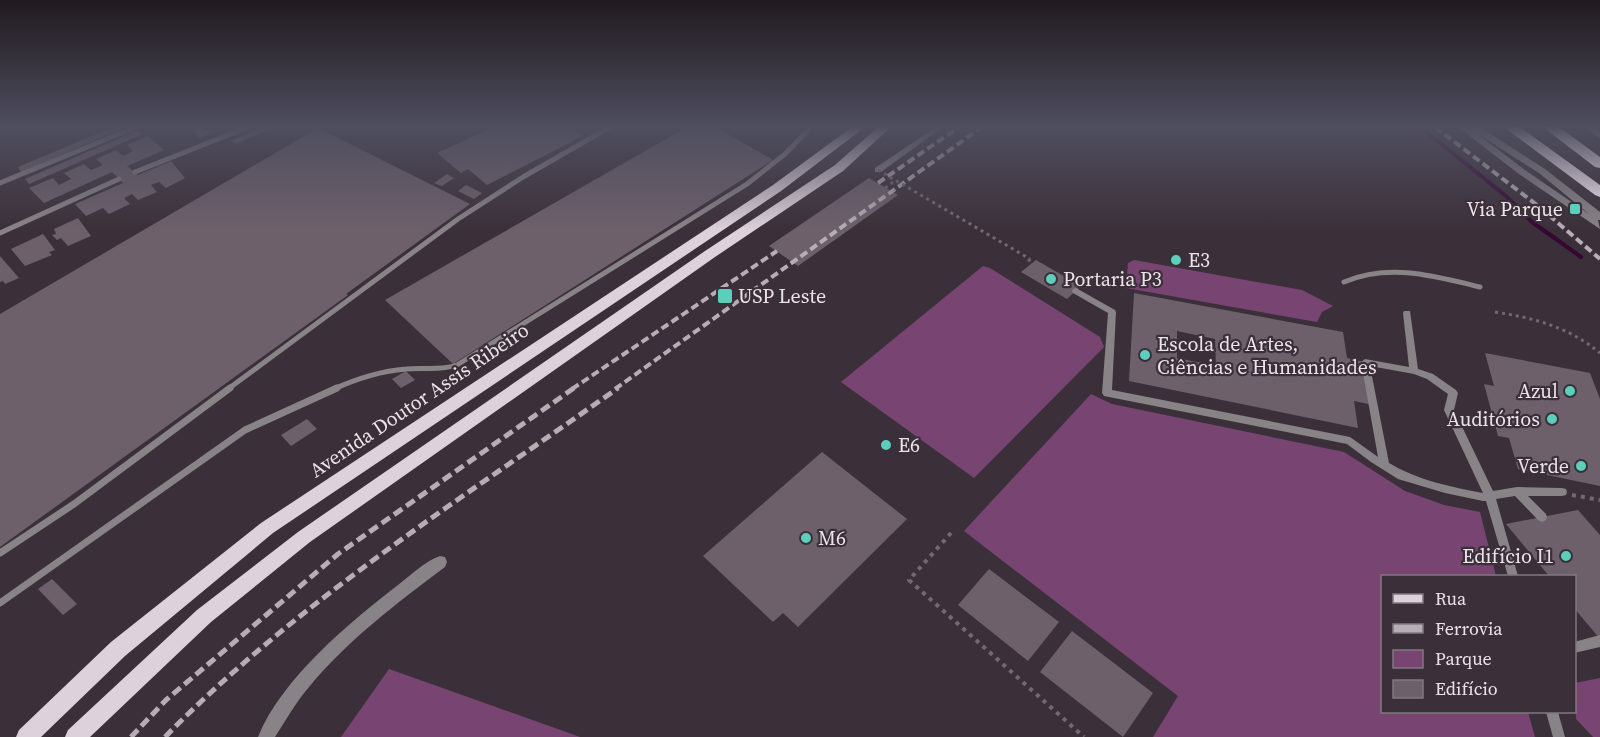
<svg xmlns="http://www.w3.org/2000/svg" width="1600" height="737" viewBox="0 0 1600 737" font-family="'Source Serif 4',serif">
	<rect width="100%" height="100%" fill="#3b3039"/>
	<path fill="#784572" d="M1134 260 1302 290 1333 306 1322 312 1317 322 1126 288 1128 263Z
		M983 266 990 268 1100 337 1104 347 974 478 841 382Z
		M1091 394 1112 404 1344 452 1405 491 1444 505 1480 512 1496 576H1382V712H1528L1535 737H1153L1178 696 964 531Z
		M389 669 580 737H341Z
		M1600 678V737H1593L1576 719 1575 683Z"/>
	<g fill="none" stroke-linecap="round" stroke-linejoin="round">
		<path stroke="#360733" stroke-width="4" d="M1420 127 1506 196 1532 222 1581 257"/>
	</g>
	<path fill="#6d606b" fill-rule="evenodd" d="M113 127H126L21 172 18 167Z
		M187 127H203L211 133 200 138Z
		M261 127H274L236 144 231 141Z
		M493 127H570L583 136 487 185 468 169 461 173 437 153Z
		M687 127H716L773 160 453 364 385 300Z
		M318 128 470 204 346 294 348 295 0 547V314Z
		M138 130 143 134 29 184 25 179Z
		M148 136 164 150 127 166 138 175 171 161 185 178 166 188 159 182 151 185 157 192 138 200 132 194 124 198 130 204 109 214 103 208 86 216 75 204 123 183 112 172 44 203 29 188 53 178 59 185 71 179 64 173 84 164 91 170 103 165 96 159 116 150 123 156 133 151 127 145Z
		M447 174 454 178 442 186 434 183Z
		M869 178 898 195 798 266 769 246Z
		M466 185 482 193 474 199 458 191Z
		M78 218 91 236 68 246 61 238 57 240 52 235 56 234 54 229Z
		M43 234 55 250 49 252 52 255 25 266 11 249Z
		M0 256 19 278 5 284 3 281 0 282Z
		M1036 260 1081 286 1067 299 1021 272Z
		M1134 293 1343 332 1347 358 1365 362 1373 405 1354 401 1358 428 1129 381ZM1177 331 1215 339 1216 366 1177 358Z
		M1485 353 1590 373 1600 399V486L1518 469 1509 438 1498 436 1484 384 1494 386Z
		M406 371 415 380 401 388 392 379Z
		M307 419 317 429 291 446 281 435Z
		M822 452 907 519 798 627 783 613 773 622 703 556Z
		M1578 510 1600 535V639L1574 608V576H1549L1506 524Z
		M989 569 1059 622 1028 661 958 605Z
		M52 579 77 604 63 615 38 589Z
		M1072 631 1153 693 1123 737 1040 672Z"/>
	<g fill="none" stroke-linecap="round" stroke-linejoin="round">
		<path stroke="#736971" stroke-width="3" stroke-dasharray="3 4" stroke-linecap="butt" d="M885 188 896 180
			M1030 259 1028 262 1031 264
			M1495 312C1534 318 1569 327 1600 353"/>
		<path stroke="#736971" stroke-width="4" stroke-dasharray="4 5" stroke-linecap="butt" d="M1572 495 1600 500
			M951 533 909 580 1084 737"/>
		<path stroke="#888387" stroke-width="5" d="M135 172 248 127
			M0 183 136 127
			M0 233 119 179
			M1344 282C1390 263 1434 276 1480 287
			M228 389 458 219 523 177 610 127
			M334 389C356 379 382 371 406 369 424 367 440 371 457 365L747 184 785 154 811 127"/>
		<path stroke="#888387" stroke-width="7" d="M0 553 74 504 230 388
			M0 603 245 430 337 388"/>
		<path fill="#888387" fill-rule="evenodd" d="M936 127H943L881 172H875V168Z
			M1076 288 1115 310 1116 312 1112 390 1350 437 1378 457 1361 362 1365 359 1409 367 1403 313 1404 311H1410L1418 369 1433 374 1456 390 1458 393 1454 410 1493 491 1517 487 1562 488 1566 489 1567 492 1566 495 1562 496H1528L1546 514 1547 517 1546 520 1542 522 1538 520 1515 496 1496 499 1518 576H1508L1486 501H1483L1445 493 1398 479 1371 462 1347 444 1104 396 1102 393 1108 313 1073 293 1072 291 1073 289ZM1370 366 1414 374 1427 379 1448 394 1444 410 1483 493C1451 487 1417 480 1389 463Z
			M1600 635V647L1574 653V642Z
			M1546 712H1558L1565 737H1553Z"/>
		<path fill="#888387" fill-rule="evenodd" d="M1583 127H1594L1600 131V138Z
			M440 556 445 557 447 562 445 567C397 603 348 640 309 687 296 702 286 720 275 737H258C282 678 349 623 398 585 411 575 425 561 440 556Z"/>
		<path fill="#888387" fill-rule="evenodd" d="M1458 127H1480L1545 169 1600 212V220H1598L1600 229 1519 174ZM1475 132 1539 173 1589 214 1525 170Z"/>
		<path fill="#ddd1db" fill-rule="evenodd" d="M852 127H865L781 191 273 533 125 656 41 737H16L19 730 111 642 261 523 773 185Z
			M878 127H891L843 171 715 257 310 542 211 622 90 737H65L68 730 197 610 298 532 705 251 835 165Z"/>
		<path fill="#fef0fc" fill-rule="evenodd" d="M1504 127H1520L1600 185V197L1595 195Z
			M1543 127H1559L1600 157V168L1595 167Z"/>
		<path stroke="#b6aeb4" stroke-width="4" stroke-dasharray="8 4" stroke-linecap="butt" d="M1435 127 1537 205 1600 259
			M878 183 959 127
			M572 389 777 251
			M615 389 982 127"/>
		<path stroke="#b6aeb4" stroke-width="5" stroke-dasharray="10 5" stroke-linecap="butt" d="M131 737 166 700 338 554 574 388
			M165 737C298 601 463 498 618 388"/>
		<path stroke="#736971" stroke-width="3" stroke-dasharray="3 4" stroke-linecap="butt" d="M878 170 1030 259"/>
	</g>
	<linearGradient id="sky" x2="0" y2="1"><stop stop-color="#201a1f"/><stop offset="0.55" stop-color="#4f4e5f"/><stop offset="1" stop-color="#4f4e5f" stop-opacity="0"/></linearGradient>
	<rect width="1600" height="230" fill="url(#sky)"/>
	<g fill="#5bcebc" stroke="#3b3039" stroke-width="2">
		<rect x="1569" y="203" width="12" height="12" rx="3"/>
		<circle cx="1176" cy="260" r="6"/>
		<circle cx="1051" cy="279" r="6"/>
		<rect x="717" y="288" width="16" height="16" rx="3"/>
		<circle cx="1145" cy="355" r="6"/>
		<circle cx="1570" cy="391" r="6"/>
		<circle cx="1552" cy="419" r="6"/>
		<circle cx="886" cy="445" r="6"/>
		<circle cx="1581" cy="466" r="6"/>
		<circle cx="806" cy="538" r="6"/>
		<circle cx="1566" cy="556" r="6"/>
	</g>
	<g text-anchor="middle" stroke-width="4.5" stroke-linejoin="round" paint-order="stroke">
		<g font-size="20" fill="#eae3e8" stroke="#3b3039" text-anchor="start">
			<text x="1563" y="216" text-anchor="end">Via Parque</text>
			<text x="1188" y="267">E3</text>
			<text x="1063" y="286">Portaria P3</text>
			<text x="738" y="303">USP Leste</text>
			<text x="1157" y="351">Escola de Artes,<tspan x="1157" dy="23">Ciências e Humanidades</tspan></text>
			<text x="1558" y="398" text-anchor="end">Azul</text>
			<text x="1540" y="426" text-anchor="end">Auditórios</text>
			<text x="898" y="452">E6</text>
			<text x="1569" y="473" text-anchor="end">Verde</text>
			<text x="818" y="545">M6</text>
			<text x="1554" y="563" text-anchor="end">Edifício I1</text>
		</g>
		<g font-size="20" fill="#eae3e8" stroke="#3b3039">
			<text transform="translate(419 400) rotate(-34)" y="7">Avenida Doutor Assis Ribeiro</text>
		</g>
	</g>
	<rect x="1381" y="575" width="195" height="138" fill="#3b3039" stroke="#81787f" stroke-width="1.5"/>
	<rect x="1393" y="594" width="30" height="9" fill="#ddd1db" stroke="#81787f" stroke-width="1.5"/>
	<text x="1435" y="605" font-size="18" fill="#eae3e8">Rua</text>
	<rect x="1393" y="624" width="30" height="9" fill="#b6aeb4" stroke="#81787f" stroke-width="1.5"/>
	<text x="1435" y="635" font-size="18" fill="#eae3e8">Ferrovia</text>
	<rect x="1393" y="650" width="30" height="18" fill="#784572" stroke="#81787f" stroke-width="1.5"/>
	<text x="1435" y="665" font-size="18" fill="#eae3e8">Parque</text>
	<rect x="1393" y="680" width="30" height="18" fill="#6d606b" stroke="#81787f" stroke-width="1.5"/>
	<text x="1435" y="695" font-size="18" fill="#eae3e8">Edifício</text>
</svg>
